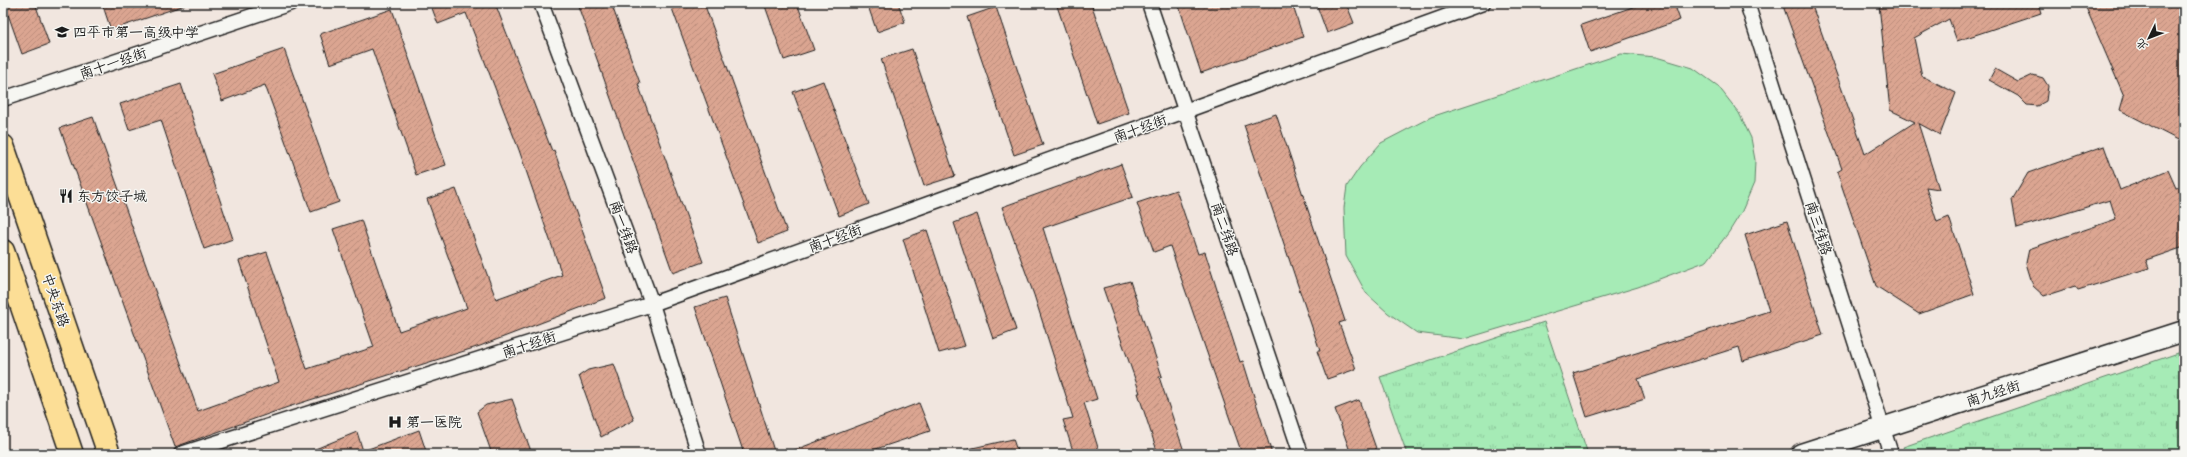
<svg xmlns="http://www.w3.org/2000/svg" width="2187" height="457" viewBox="0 0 2187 457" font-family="'Architects Daughter','LXGW WenKai TC',sans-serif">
	<defs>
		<pattern id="park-tufts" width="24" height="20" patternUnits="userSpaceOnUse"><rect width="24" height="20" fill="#a6ebb6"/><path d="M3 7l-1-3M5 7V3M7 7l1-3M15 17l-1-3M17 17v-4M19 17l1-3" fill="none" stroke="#8ec99c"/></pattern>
		<pattern id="building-hatch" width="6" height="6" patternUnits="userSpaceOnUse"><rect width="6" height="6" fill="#dba591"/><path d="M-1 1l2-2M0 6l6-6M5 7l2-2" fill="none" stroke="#bb8d7c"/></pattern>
	</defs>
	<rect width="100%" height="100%" fill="#f1e6df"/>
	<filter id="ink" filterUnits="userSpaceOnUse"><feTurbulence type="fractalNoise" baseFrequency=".025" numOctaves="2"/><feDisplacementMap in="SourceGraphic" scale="8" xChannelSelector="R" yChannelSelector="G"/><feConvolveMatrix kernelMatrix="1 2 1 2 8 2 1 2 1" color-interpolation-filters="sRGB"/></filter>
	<g filter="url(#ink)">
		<path fill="#a6ebb6" stroke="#618469" d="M1621 54 1656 57 1693 68 1718 86 1739 113 1751 138 1755 160 1754 183 1742 211 1729 232 1707 261 1638 287 1464 339 1417 333 1388 313 1366 293 1346 256 1344 208 1347 186 1360 167 1381 143 1431 117Z"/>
		<path fill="url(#park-tufts)" stroke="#618469" d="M1544 322 1588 454H1407L1380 377Z
			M2184 351V454H1906L1903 447Z"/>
		<path fill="url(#building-hatch)" stroke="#1c1c1c" d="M4 3H35L49 44 22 54Z
			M102 3H184L185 5 111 30Z
			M430 3H495L552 151 554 150 606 298 480 346 288 407 175 447 60 128 93 117 198 411 279 382 239 261 267 252 307 369 374 347 333 229 361 220 399 331 467 308 427 199 456 189 496 299 562 275 519 150 466 13 438 24Z
			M577 3H611L640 83 638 84 703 262 673 273Z
			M670 3H704L787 232 758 243Z
			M764 3H797L814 50 784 60Z
			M867 3H898L905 22 877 32Z
			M1056 3H1091L1129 113 1097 124Z
			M1178 3H1292L1303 37 1201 73Z
			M1316 3H1346L1354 23 1327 33Z
			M1644 3H1674L1680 20 1590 52 1581 25Z
			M1782 3H1811L1865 154 1915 122 1890 110 1879 5 1886 3H2038L2041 13 1957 41 1949 19 1914 38 1922 76 1956 93 1940 135 1918 123 1939 189 1926 187 1937 222 1949 217 1974 294 1919 314 1876 286 1837 172 1842 169Z
			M2084 3H2184V143L2120 110 2124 96Z
			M996 7 1043 145 1014 155 967 17Z
			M392 9 446 165 416 175 372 49 330 64 320 34Z
			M284 49 339 202 311 212 265 85 222 101 212 74Z
			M912 49 955 176 924 186 881 59Z
			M1995 69 2018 82 2033 75 2043 78 2048 86 2046 101 2037 106 2027 105 2018 96 1989 80Z
			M823 81 869 204 839 216 793 92Z
			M181 84 233 239 204 249 161 120 129 130 120 104Z
			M1276 114 1345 321 1339 323 1356 369 1327 379 1317 351H1320L1244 125Z
			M2104 146 2120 190 2168 170 2176 188 2184 186V247L2146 260 2149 268 2078 290 2075 286 2044 296 2033 286 2026 263 2029 249 2116 219 2110 200 2017 228 2012 200 2028 173Z
			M1121 164 1133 197 1043 228 1097 399 1084 403 1100 454H1074L1063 420 1073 418 1034 295 1002 207Z
			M1176 190 1198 254 1205 252 1240 362 1243 361 1272 454H1242L1170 246 1154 252 1137 203Z
			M977 214 1016 330 993 339 954 223Z
			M1787 221 1823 335 1743 361 1739 347 1638 379 1645 399 1587 417 1573 373 1769 311 1745 235Z
			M927 230 965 346 939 353 903 239Z
			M1130 281 1162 376 1159 377 1185 454H1158L1138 393H1140L1103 288Z
			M725 298 775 454H744L695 307Z
			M614 364 634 420 601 437 579 376 588 370Z
			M512 399 532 454H492L477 412 486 405Z
			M1359 400 1378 454H1351L1335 409Z
			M919 403 930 431 861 454H784Z
			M419 430 427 454H303L357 432 363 451Z
			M1013 439 1018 454H968V449Z"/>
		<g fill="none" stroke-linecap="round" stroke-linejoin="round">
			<defs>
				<path id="street" d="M541 3 652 304 699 454
					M1149 3 1301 454
					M1747 3 1891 454
					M3 99 291 3
					M181 454 652 304 1483 3"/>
				<path id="secondary" d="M1801 454 2184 331"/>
				<path id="primary" d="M3 146 109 454
					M3 251 72 454"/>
			</defs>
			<use href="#street" stroke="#1c1c1c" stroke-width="17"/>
			<use href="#secondary" stroke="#1c1c1c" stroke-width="23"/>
			<use href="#primary" stroke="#1c1c1c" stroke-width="25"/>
			<use href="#street" stroke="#f6f6f2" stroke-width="14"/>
			<use href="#secondary" stroke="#f6f6f2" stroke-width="20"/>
			<use href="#primary" stroke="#fcde96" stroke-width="22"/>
		</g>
	</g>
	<defs>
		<symbol id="school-bare" viewBox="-9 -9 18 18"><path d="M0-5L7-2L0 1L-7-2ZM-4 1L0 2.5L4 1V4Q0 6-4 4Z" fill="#1c1c1c" stroke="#f6f6f2" stroke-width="2.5" paint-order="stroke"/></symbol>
		<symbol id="restaurant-bare" viewBox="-9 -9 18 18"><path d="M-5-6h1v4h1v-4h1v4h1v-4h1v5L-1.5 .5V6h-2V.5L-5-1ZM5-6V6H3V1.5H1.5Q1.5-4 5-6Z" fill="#1c1c1c" stroke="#f6f6f2" stroke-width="2.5" paint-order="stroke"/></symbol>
		<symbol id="hospital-bare" viewBox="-9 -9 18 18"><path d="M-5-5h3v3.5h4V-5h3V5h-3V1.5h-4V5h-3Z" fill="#1c1c1c" stroke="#f6f6f2" stroke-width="2.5" paint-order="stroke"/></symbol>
	</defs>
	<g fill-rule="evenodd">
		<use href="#school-bare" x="52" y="22" width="20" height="20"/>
		<use href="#restaurant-bare" x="56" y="186" width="20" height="20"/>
		<use href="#hospital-bare" x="385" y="412" width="20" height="20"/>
	</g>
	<g text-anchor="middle" stroke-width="3" stroke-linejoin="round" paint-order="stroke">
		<g font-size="14" fill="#1c1c1c" stroke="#f6f6f2" text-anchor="start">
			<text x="73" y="37">四平市第一高级中学</text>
			<text x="77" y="201">东方饺子城</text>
			<text x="406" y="427">第一医院</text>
		</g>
		<g font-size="14" fill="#1c1c1c" stroke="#f6f6f2">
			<text transform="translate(113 63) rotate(-19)" y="5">南十一经街</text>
			<text transform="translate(1140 128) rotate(-20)" y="5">南十经街</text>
			<text transform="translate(624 227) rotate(70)" y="5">南一纬路</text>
			<text transform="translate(1819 228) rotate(72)" y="5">南三纬路</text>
			<text transform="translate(1225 229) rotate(71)" y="5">南二纬路</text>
			<text transform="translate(835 238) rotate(-20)" y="5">南十经街</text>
			<text transform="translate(56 300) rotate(71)" y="5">中央东路</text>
			<text transform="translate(529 344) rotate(-18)" y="5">南十经街</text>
			<text transform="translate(1993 393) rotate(-18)" y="5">南九经街</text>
		</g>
	</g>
	<rect width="2187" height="457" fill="none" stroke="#f6f6f2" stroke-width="16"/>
	<rect x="8" y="8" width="2171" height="441" fill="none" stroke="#1c1c1c" stroke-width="1.5" filter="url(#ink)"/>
	<g transform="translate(2149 38) rotate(227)" stroke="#f6f6f2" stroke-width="3" paint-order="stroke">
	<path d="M0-3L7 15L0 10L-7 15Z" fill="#1c1c1c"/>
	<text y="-6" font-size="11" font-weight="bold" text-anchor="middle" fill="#1c1c1c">北</text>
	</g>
</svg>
